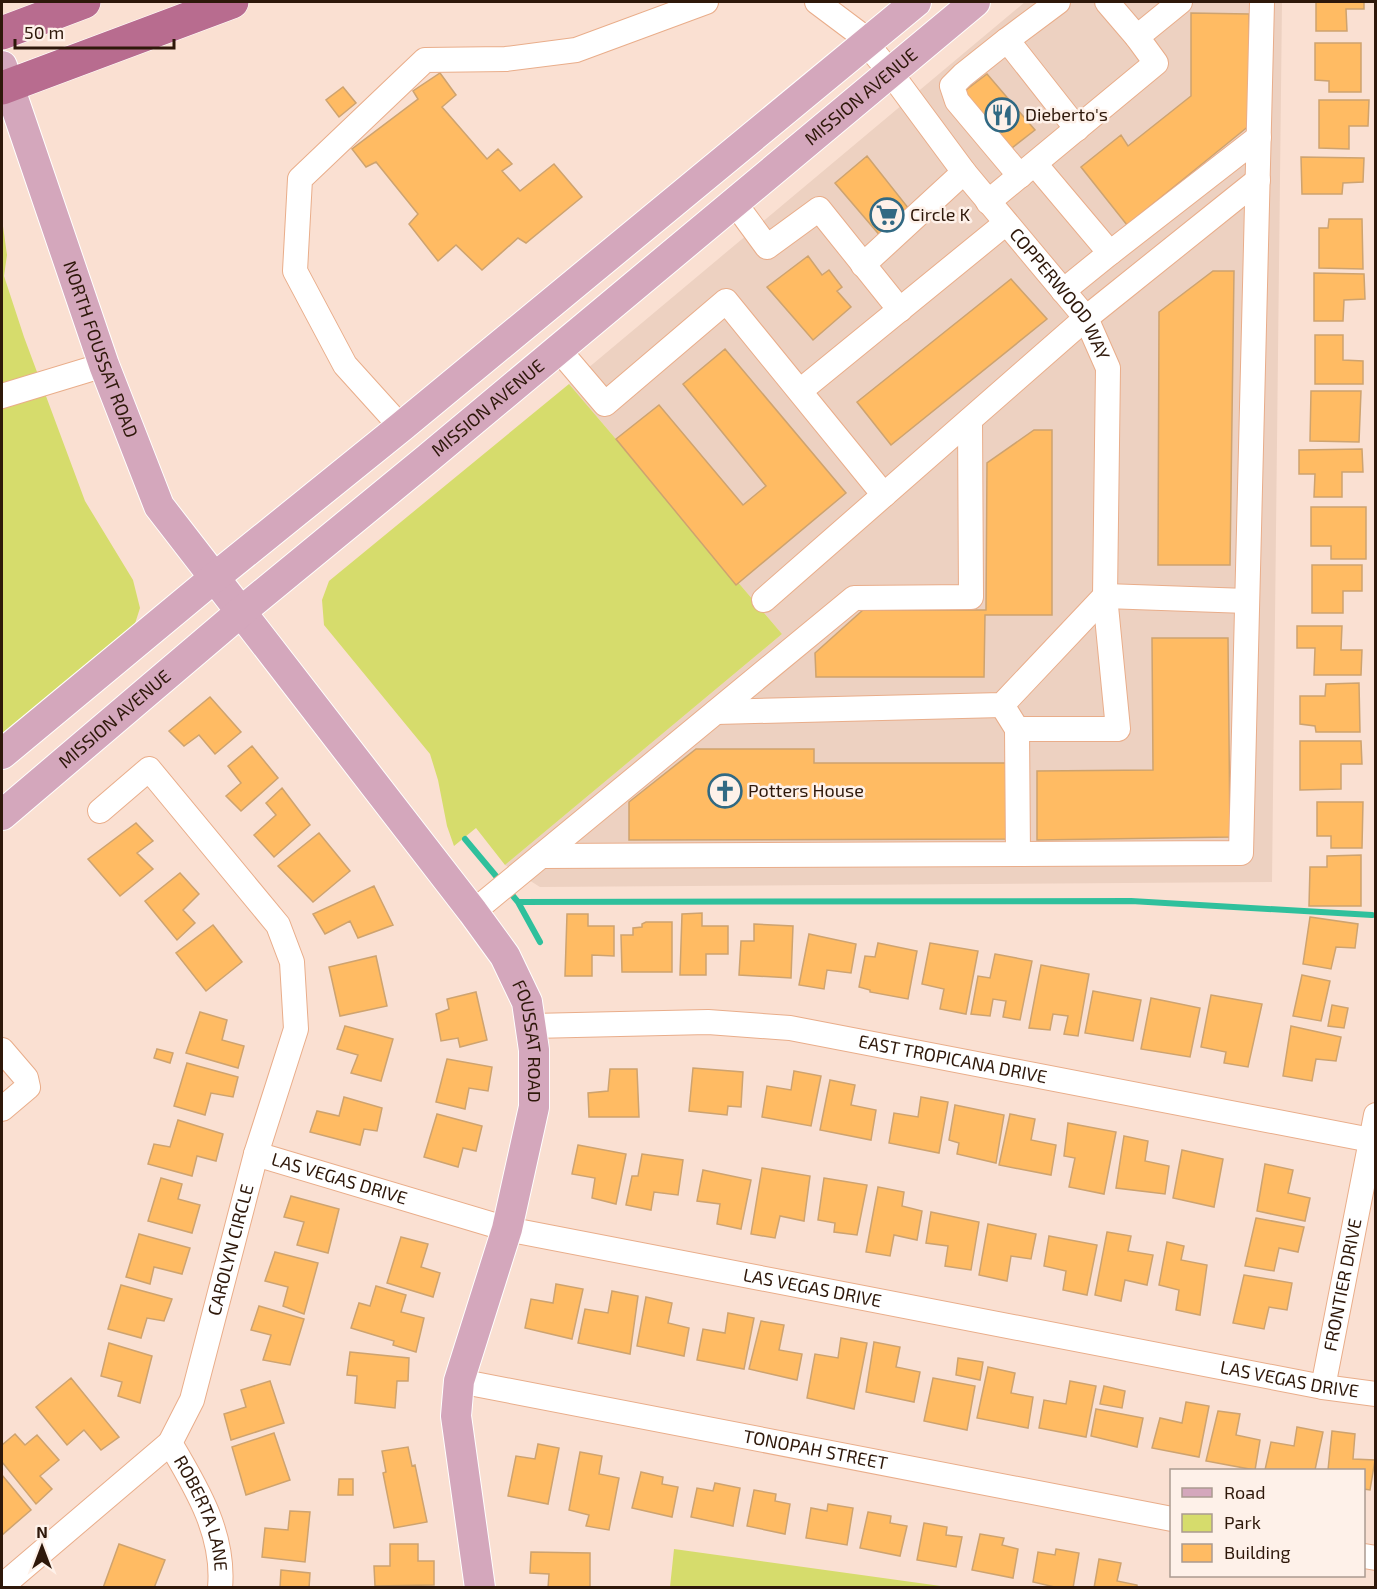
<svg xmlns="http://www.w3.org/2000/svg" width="1377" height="1589" viewBox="0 0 1377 1589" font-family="'Exo 2',sans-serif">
	<rect width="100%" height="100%" fill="#fae0d2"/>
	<path fill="#edd1c1" d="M1025 2H1282L1272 882 540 887 505 865 782 634 569 384Z"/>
	<path fill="#d6dc6c" d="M2 219 7 255 4 276 24 337 85 501 133 580 140 608 133 630 2 740Z
		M569 384 782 634 505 865 476 828 454 846 447 826 438 780 430 754 324 625 322 600 329 581Z
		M674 1549 948 1587H670Z"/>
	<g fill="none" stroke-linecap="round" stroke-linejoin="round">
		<path stroke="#2fc09c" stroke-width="6" d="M465 839 501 882
			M508 890 518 902 540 942
			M518 902 1131 901 1372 915"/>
	</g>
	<path fill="#ffbb63" stroke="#cea36f" stroke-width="1.5" d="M1316 2H1364V9H1346L1347 31H1316Z
		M1191 13 1249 14 1250 125 1127 225 1081 167 1121 135 1128 146 1191 96Z
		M1315 43H1361V92H1329V81L1315 80Z
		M440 73 456 95 442 107 487 159 498 149 512 164 502 171 520 191 554 164 582 197 526 243 518 238 482 270 456 245 438 261 409 224 418 214 376 162 366 167 352 149 418 99 413 91Z
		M987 74 1035 130 1008 151 962 93Z
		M343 87 356 103 339 117 326 100Z
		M1319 100H1369L1368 126H1349V149L1319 148Z
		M867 156 913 214 882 238 835 183Z
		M1301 157 1364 158 1363 182 1343 183 1342 194H1302Z
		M1329 219H1362L1363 269 1319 268V228H1328Z
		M808 256 822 275 829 270 842 287 837 291 851 307 813 340 767 287Z
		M1213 271H1234L1230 565H1158L1159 312Z
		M1314 273 1364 274 1365 299 1344 300 1343 321H1314Z
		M1011 279 1047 319 891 445 857 402Z
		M1315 335H1343V360L1363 361V384H1315Z
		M725 349 846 493 736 585 616 439 659 405 743 505 766 486 683 384Z
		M1311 391H1361L1359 442 1310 441Z
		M1034 430H1052V615H985L984 677H816L815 653 863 610H986L987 463Z
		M1362 449 1363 472H1342V497H1314L1315 474H1299V450Z
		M1311 507H1366V559H1331V546H1311Z
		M1312 565H1362V591H1343V613H1312Z
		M1297 626H1342L1341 650H1362L1361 675H1314L1315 648H1297Z
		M1152 638H1228L1230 837 1037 840V771L1153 770Z
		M1359 683 1360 732H1316L1315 726 1300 724V696H1325L1326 684Z
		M210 697 241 732 215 754 199 735 184 746 169 731Z
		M1300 741H1361L1362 764H1341V789L1300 790Z
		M252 746 278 778 241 811 226 796 241 783 228 766Z
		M696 749H814V763H1007V839L629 840V802Z
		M282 788 310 825 274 857 254 835 276 815 266 803Z
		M1317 802H1363L1362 848H1331V836H1317Z
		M136 823 153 841 137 853 153 869 120 896 88 859Z
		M319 833 350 871 313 902 278 866Z
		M1361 855V906H1309L1310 867H1327V856Z
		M180 873 199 894 183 910 195 923 177 940 145 901Z
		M374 886 393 925 358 938 350 921 325 934 313 914Z
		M702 913V926H728V954H706V975H680L682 914Z
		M567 914H588V926H614V956L592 955V976H565Z
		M1310 917 1358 924 1355 948 1336 947 1331 969 1303 964Z
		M646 922H672V972H622L621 935H633V928L642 927V924Z
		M754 924 793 926 791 978 739 975 741 941H754Z
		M213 925 242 962 206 991 176 953Z
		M809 934 856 944 851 973 827 970 824 989 799 985Z
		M878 943 917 951 908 999 870 992V990L859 987 865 956 875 957Z
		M930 943 978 951 966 1014 940 1009 944 989 922 984Z
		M995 954 1032 961 1020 1020 1003 1017 1006 1001 993 999 990 1016 971 1014 978 976 990 978Z
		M376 956 387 1006 340 1016 329 967Z
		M1041 965 1089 974 1078 1036 1064 1034 1068 1016 1053 1014 1050 1030 1029 1028Z
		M1302 975 1330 981 1321 1021 1293 1016Z
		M1093 991 1141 1000 1133 1041 1085 1033Z
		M476 992 487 1040 460 1047 458 1038 441 1041 436 1014 449 1009 447 999Z
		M1211 995 1262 1004 1248 1067 1224 1063 1226 1052 1201 1047Z
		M1151 998 1200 1008 1190 1057 1141 1049Z
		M1332 1005 1348 1008 1344 1028 1328 1026Z
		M200 1012 227 1020 222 1040 244 1046 238 1068 186 1053Z
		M345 1026 393 1039 381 1081 351 1073 358 1055 337 1049Z
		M1291 1026 1341 1037 1336 1061 1316 1059 1312 1081 1283 1076Z
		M157 1049 173 1053 170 1063 154 1058Z
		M447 1059 492 1067 488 1091 469 1088 465 1109 436 1102Z
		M187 1063 238 1077 233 1097 211 1093 205 1115 174 1106Z
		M693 1068 743 1072 741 1107 728 1106 727 1115 689 1111Z
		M610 1069H637L639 1117H589L588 1093 608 1091Z
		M794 1071 821 1076 811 1126 762 1117 767 1086 791 1090Z
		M830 1080 855 1085 851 1105 876 1110 871 1140 820 1130Z
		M344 1097 382 1108 377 1131 364 1129 360 1145 310 1132 317 1111 339 1116Z
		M921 1097 948 1102 939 1153 889 1143 894 1113 918 1117Z
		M955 1105 1004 1115 996 1163 957 1154 959 1143 949 1140Z
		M437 1114 482 1126 476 1151 463 1148 458 1167 424 1157Z
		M1010 1114 1035 1119 1031 1140 1056 1145 1051 1175 999 1165Z
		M178 1120 223 1134 216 1161 197 1156 192 1176 148 1164 154 1144 170 1147Z
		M1068 1123 1116 1132 1104 1194 1069 1187 1075 1158 1064 1156Z
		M1124 1136 1148 1141 1145 1161 1169 1166 1165 1194 1116 1188Z
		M578 1145 626 1154 616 1204 592 1198 595 1178 572 1174Z
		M1182 1150 1223 1159 1214 1207 1173 1198Z
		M642 1154 683 1160 678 1195 654 1192 651 1210 626 1205 632 1176H638Z
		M1265 1164 1293 1170 1288 1193 1310 1198 1305 1221 1257 1211Z
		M762 1168 810 1176 804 1221 780 1216 775 1238 751 1234Z
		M703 1170 751 1180 741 1229 717 1224 720 1204 697 1201Z
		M161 1178 182 1184 178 1199 200 1205 192 1233 148 1221Z
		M824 1178 867 1185 857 1235 834 1232 835 1223 818 1220Z
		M878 1187 904 1192 902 1206 922 1211 917 1240 894 1235 890 1256 866 1252Z
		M291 1196 339 1209 328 1253 297 1245 304 1222 284 1217Z
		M931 1212 979 1222 971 1270 945 1266 948 1246 926 1243Z
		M1256 1218 1304 1227 1298 1252 1279 1248 1274 1271 1245 1266Z
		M988 1224 1036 1234 1031 1259 1011 1256 1007 1281 979 1275Z
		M1107 1232 1131 1236 1128 1251 1153 1255 1147 1285 1125 1280 1121 1301 1095 1295Z
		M139 1234 190 1248 182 1274 154 1267 150 1284 126 1277Z
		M1049 1236 1097 1245 1087 1295 1063 1290 1066 1271 1044 1266Z
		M401 1237 428 1244 421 1267 440 1273 433 1297 387 1283Z
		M1167 1242 1184 1246 1181 1260 1207 1265 1200 1315 1176 1310 1179 1290 1159 1285Z
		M275 1252 318 1263 304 1314 283 1306 288 1287 265 1281Z
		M1244 1275 1292 1283 1287 1310 1269 1307 1264 1329 1233 1323Z
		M556 1284 583 1289 572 1339 525 1328 531 1299 553 1303Z
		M121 1285 172 1299 164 1321 147 1318 141 1338 108 1329Z
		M376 1286 406 1295 401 1312 424 1318 416 1352 393 1345 394 1341 351 1328 359 1303 370 1306Z
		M612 1291 638 1296 630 1354 578 1343 585 1309 608 1313Z
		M646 1297 672 1303 668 1323 689 1328 684 1356 637 1346Z
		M259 1306 304 1319 290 1365 263 1360 271 1335 251 1330Z
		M728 1313 754 1318 744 1369 697 1360 703 1329 725 1333Z
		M761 1321 784 1325 779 1350 802 1354 797 1380 749 1369Z
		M841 1338 867 1343 854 1409 807 1398 815 1354 838 1358Z
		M874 1342 900 1347 896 1367 920 1372 914 1402 866 1392Z
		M109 1343 152 1356 140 1403 118 1396 122 1382 101 1376Z
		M350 1352 409 1358 408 1381H397L395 1408 355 1403 357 1376 347 1375Z
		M958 1358 983 1362 980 1380 956 1375Z
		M988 1367 1015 1373 1011 1393 1033 1397 1028 1428 977 1418Z
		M71 1378 119 1437 101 1450 84 1430 67 1445 36 1407Z
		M933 1378 975 1386 967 1430 924 1421Z
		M270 1381 284 1423 231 1440 224 1414 246 1407 241 1390Z
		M1070 1381 1096 1386 1086 1437 1039 1428 1044 1400 1066 1404Z
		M1104 1386 1125 1391 1122 1408 1100 1404Z
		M1186 1402 1209 1406 1199 1457 1152 1448 1160 1418 1182 1423Z
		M1096 1409 1143 1418 1137 1447 1091 1436Z
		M1218 1411 1240 1414 1236 1435 1260 1440 1255 1470 1206 1461Z
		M1297 1427 1323 1432 1315 1470H1265L1271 1442 1294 1446Z
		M1332 1431 1355 1434 1353 1459 1375 1460 1370 1490 1364 1489V1470H1328Z
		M274 1433 290 1480 246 1495 232 1447Z
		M15 1434 25 1445 37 1435 59 1460 40 1476 52 1489 36 1504 2 1462V1445Z
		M538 1444 559 1448 548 1504 508 1496 516 1456 535 1459Z
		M408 1447 412 1466 415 1465 427 1522 394 1528 383 1473 386 1472 382 1451Z
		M580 1452 602 1456 599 1474 619 1478 609 1530 586 1526 589 1515 569 1510Z
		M641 1472 663 1477 662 1484 678 1487 672 1517 632 1508Z
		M2 1475 31 1510 2 1535Z
		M339 1479H353V1495H338Z
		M715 1483 740 1488 733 1526 691 1517 697 1488 713 1491Z
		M754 1490 776 1494 775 1501 790 1504 785 1534 747 1526Z
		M828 1504 853 1508 847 1545 806 1538 811 1508 827 1511Z
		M290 1511 310 1512 305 1562 262 1557 265 1528 288 1530Z
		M868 1512 891 1516 890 1523 907 1526 900 1556 860 1548Z
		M924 1523 947 1527 946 1535 962 1537 956 1567 917 1560Z
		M980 1534 1004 1538 1002 1545 1018 1549 1013 1578 972 1570Z
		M119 1544 165 1560 154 1588H103Z
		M390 1544H418V1561H434V1585L375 1586 374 1566H390Z
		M1056 1549 1079 1553 1073 1588H1059L1033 1582 1038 1552 1055 1555Z
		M531 1552 590 1553V1588H548L549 1574 530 1573Z
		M1099 1559 1121 1563 1117 1581 1137 1585V1588H1094Z
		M281 1570 310 1573 309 1588H280Z"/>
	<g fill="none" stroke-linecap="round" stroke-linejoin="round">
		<defs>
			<g id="minor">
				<path id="s1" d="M817 2 857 32 890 72 964 172 1086 318 1108 368 1105 596 1118 729H1017L1002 705"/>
				<path d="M1107 2 1137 37"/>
				<path d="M1007 40 1058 2"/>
				<path d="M1035 164 1110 253 1259 137"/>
				<path d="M1020 176 957 101 952 86 963 75 1007 40 1077 129"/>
				<path d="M734 202 767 247 819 209 900 310"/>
				<path d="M988 202 1156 63 1137 37 1180 2"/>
				<path d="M863 265 964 172"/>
				<path d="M1063 291 1110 253"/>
				<path d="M559 350 605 404 726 301 884 495"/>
				<path d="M800 391 1006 223"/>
				<path d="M2 396 104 365"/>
				<path d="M401 427 345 365 295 271 300 179 425 60 506 59 576 50 706 2"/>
				<path d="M764 600 1086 318 1258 180"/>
				<path d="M716 712 1002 705 1105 596 1247 601"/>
				<path d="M1018 854 1241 853 1262 2"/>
				<path d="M541 856 1018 854 1017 729"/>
				<path d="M473 912 854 598 971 597 970 420"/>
				<path id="s2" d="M532 1026 708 1022 790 1028 1376 1141"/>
				<path d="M2 1050 26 1078 28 1087 2 1109"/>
				<path id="s3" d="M256 1154 507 1229 1323 1387 1376 1394"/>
				<path id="s4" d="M459 1381 1172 1519"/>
				<path id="s5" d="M1323 1387 1376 1115"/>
				<path id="s6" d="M170 1443C196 1487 225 1534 220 1588"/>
				<path d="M1364 1556 1376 1558"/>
				<path id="s7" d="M2 1586 170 1443 192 1400 256 1154 296 1029 292 962 278 925 149 769 100 811"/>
			</g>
			<g id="major">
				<path id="s8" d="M2 66 104 365 159 506 473 912 505 956 527 1002 534 1050V1107L507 1229 459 1381 456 1416 480 1588"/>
				<path d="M2 754 214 578 401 427 916 2"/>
				<path id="s9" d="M2 815 242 611 427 459 975 2"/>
			</g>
			<path id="highway" d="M2 33 84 2
				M2 88 232 2"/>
		</defs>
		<use href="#minor" stroke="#e9ad8a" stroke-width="26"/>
		<use href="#major" stroke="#fff" stroke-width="32"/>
		<use href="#highway" stroke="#fff" stroke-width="34"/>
		<use href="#minor" stroke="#fff" stroke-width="24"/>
		<use href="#major" stroke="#d4a7bc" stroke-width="30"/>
		<use href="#highway" stroke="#b86c8f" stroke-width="33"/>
	</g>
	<defs>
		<symbol id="restaurant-ring" viewBox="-11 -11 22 22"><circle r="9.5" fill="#fef1e9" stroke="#316983" stroke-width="1.5"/><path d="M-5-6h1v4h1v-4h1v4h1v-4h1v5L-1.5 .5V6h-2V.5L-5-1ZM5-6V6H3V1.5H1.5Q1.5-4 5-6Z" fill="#316983"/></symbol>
		<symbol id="supermarket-ring" viewBox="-11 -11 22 22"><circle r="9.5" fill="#fef1e9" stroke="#316983" stroke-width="1.5"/><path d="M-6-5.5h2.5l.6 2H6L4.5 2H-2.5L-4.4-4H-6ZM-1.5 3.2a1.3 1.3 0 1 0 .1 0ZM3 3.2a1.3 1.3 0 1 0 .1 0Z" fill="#316983"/></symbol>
		<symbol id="church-ring" viewBox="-11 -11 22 22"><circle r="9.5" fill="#fef1e9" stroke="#316983" stroke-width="1.5"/><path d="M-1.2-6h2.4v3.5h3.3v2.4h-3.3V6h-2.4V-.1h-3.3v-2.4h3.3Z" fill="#316983"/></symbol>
	</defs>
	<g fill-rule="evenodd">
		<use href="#restaurant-ring" x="983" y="96" width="38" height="38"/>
		<use href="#supermarket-ring" x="868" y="196" width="38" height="38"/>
		<use href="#church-ring" x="706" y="772" width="38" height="38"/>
	</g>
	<g text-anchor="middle" stroke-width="5" stroke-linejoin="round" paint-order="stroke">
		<g font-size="18" fill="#2e180a" stroke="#fef1e9">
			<text dy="6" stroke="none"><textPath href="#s9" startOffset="1120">MISSION AVENUE</textPath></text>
			<text dy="6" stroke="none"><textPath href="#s1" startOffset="382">COPPERWOOD WAY</textPath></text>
			<text dy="6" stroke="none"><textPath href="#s8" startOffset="300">NORTH FOUSSAT ROAD</textPath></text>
			<text dy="6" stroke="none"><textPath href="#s9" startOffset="634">MISSION AVENUE</textPath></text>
			<text dy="6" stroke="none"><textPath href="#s9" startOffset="148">MISSION AVENUE</textPath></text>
			<text dy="6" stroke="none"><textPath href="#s8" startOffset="1125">FOUSSAT ROAD</textPath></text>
			<text dy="6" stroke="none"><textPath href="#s2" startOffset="424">EAST TROPICANA DRIVE</textPath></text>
			<text dy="6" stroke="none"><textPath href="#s3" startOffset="87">LAS VEGAS DRIVE</textPath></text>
			<text dy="6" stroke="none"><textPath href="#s7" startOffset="424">CAROLYN CIRCLE</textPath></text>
			<text dy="6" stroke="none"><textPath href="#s5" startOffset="104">FRONTIER DRIVE</textPath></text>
			<text dy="6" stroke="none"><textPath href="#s3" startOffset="573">LAS VEGAS DRIVE</textPath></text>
			<text dy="6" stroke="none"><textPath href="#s3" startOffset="1059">LAS VEGAS DRIVE</textPath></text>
			<text dy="6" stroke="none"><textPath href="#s4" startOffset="363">TONOPAH STREET</textPath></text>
			<text dy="6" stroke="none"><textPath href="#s6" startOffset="78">ROBERTA LANE</textPath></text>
		</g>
		<g font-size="18" fill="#2e180a" stroke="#fef1e9" text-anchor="start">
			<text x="1025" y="121">Dieberto's</text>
			<text x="910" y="221">Circle K</text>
			<text x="748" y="797">Potters House</text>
		</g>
	</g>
	<rect width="1377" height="1589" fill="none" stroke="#2e180a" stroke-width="6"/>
	<rect x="1170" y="1469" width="195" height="108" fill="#fef1e9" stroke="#ab9a90" stroke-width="1.5"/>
	<rect x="1182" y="1488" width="30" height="9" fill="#d4a7bc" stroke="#ab9a90" stroke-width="1.5"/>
	<text x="1224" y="1499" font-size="18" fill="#2e180a">Road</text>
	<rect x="1182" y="1514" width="30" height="18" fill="#d6dc6c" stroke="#ab9a90" stroke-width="1.5"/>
	<text x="1224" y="1529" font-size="18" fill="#2e180a">Park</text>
	<rect x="1182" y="1544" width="30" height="18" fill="#ffbb63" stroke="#ab9a90" stroke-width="1.5"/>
	<text x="1224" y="1559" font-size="18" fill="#2e180a">Building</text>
	<g transform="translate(42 1547)" stroke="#fef1e9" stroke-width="4.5" paint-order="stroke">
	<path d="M0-4.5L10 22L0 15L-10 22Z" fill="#2e180a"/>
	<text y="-9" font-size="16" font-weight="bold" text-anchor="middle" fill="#2e180a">N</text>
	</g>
	<path d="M15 39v9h159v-9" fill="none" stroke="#2e180a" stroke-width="3"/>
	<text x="24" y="39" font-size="18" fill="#2e180a" stroke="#fef1e9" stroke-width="4.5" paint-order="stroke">50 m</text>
</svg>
